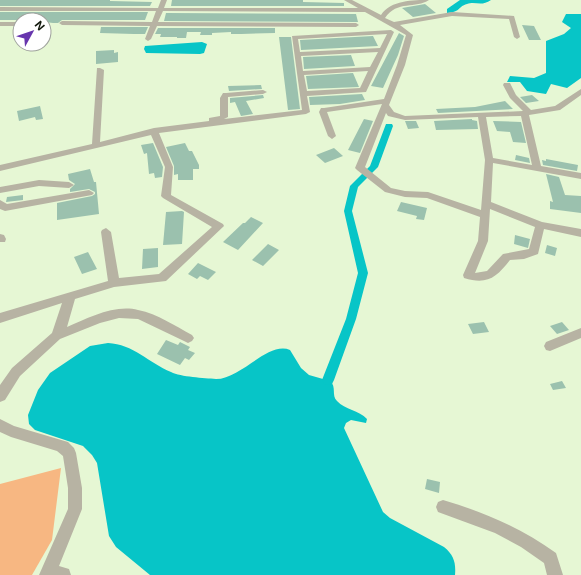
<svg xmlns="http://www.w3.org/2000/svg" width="581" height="575" viewBox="0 0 581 575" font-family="Inter,sans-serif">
	<rect width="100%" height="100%" fill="#e6f7d4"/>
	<path fill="#f7b782" d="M61 468 52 540 32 575H0V484Z"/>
	<path fill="#07c5c7" d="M460 0H491C481 7 476 1 467 4 457 7 461 12 447 13V9Z
		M566 14H581V78L567 88 551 84 546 94 527 91 520 82H507L510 76 534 78 546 73V41L564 34 571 28 562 22Z
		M202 42 207 44 204 53 200 54 146 53 144 49 145 46Z
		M108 343C133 344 149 363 171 372 181 377 204 378 216 379 241 379 268 341 290 350L301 368 309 375 330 381C337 387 331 395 337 401 345 410 359 410 367 419L366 423 351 420 346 423 344 428 383 512 390 518 444 547C454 555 456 563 455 575H150L116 547 109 536 97 463 92 455 83 446 35 430 29 424 28 415 38 390 50 373 90 346Z"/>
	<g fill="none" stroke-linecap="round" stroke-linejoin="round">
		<path fill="#07c5c7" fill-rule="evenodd" d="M386 124H392L393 126 378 167 358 187 352 211 368 273 356 319 334 380 332 384 328 385 324 384 322 380 346 319 358 273 344 211 350 186 370 166Z"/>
	</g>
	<path fill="#9bc1ae" d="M0 0H110V1L152 2 150 6H0Z
		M172 0H303V2L344 3V6H171Z
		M425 4 436 13 413 17 402 8Z
		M0 12H148L145 20H62L58 23H53L45 22 46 20H0Z
		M166 13 356 14 358 22 164 21Z
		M522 25 534 26 541 40H529Z
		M101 27H148L145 34H134L100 33Z
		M158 28H275V33L241 34H231V32L212 33V35H200L201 32H187L186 38H177V37H160L161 34H155Z
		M399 33 404 36 398 55 383 88 371 86Z
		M373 36 378 46 301 50 300 40Z
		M279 37H291L300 109 288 110Z
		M114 50V53L118 52V62L96 64V51Z
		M351 55 355 66 304 69 303 57Z
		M353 73 359 87 308 89 306 76Z
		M261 85 262 89 229 91 228 86Z
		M362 94 365 100 340 104 310 105 309 97Z
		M263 95 264 98 246 101 253 114 241 116 235 102 230 103V98Z
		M532 95 539 101 526 103 520 97Z
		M505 101 513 109 438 113 436 109 475 107Z
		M40 106 43 119 36 120 35 117 19 121 17 111Z
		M364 119 373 121 360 153 348 150Z
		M472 119V120L477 121 478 129 436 130 434 121Z
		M405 121H416L419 128 408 129Z
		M493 121 521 122 526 143 513 142 510 132 497 131Z
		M153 143 163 167 162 177 155 178 154 173 149 174 147 153 144 154 141 145Z
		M185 143 189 151H192L199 165V169H193V180H178V174L174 175V166L166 147Z
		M334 148 343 156 325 163 316 155Z
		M516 155 529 158 530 163 515 160Z
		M546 159 578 165 577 171 543 165 542 160 546 161Z
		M90 169 94 182H96L99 214 57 220V203L92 196 95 194V192L89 189 70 192V189L75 184 69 180 68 174Z
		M546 174 559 177 565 195 581 196V213L550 209V201L553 202Z
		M23 195V200L6 202 7 197Z
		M401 202 427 208 424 220 416 219 417 216 397 211Z
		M182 211 184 212 182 244 163 245 166 212Z
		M251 217 263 223 238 250 223 242 243 223H245Z
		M515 235 530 239 528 248 514 244Z
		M268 244 279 250 263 266 252 260Z
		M547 245 557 248 555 256 545 253Z
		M158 248V267L142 269 143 249Z
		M88 252 97 269 82 274 74 257Z
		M198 263 216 272 208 280 200 276 197 279 188 274Z
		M484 322 489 332 473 334 468 324Z
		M562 322 569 330 557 334 550 326Z
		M166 340 178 345 180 342 190 347 188 350 195 353 189 360 185 358 180 365 157 354Z
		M562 381 566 388 553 390 550 384Z
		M427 479 440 482 439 493 425 489Z"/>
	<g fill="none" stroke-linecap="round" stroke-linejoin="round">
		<path fill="#b7b3a3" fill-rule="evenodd" d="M161 0H167L164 8H358L344 0H352L381 15C391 0 413 0 429 0 416 9 397 0 385 18L394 22 452 12 514 16 520 37 517 39 514 37 509 19 452 16 400 25 413 35 405 65 389 105 394 112 405 116 523 111 510 98 503 85 504 83H510L516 95 531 110 555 106 581 89V95L560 110 529 115 541 166 581 173V179L493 163 491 202 542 222 581 229V237L544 229 538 254 524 259 510 260C496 278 487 285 464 278L463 275 478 241 480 217 427 198 405 197 385 192 357 170 355 168 382 104 327 112 336 136 332 139 328 136 319 112 321 108H324L384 99 397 65 406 35 365 12 163 11 158 22 356 23 359 25 356 27 157 26 151 39 148 41 145 39 150 26 62 25 59 23 62 21 152 22 156 11H0V7L158 8ZM386 113 388 116 405 120 478 117 485 160 481 210 428 192 405 191 391 188 365 167ZM521 116 532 165 493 158 486 117ZM490 209 535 227 529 249 503 254 487 271 475 273 488 241Z
			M0 22H20V26H0Z
			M391 30 394 32 366 92 307 96 310 112 306 114 159 133 173 167 171 195 223 224 224 226 166 281 114 287 75 299 67 327C88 318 115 304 138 310 158 314 175 326 192 335L194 338 192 341 188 343 184 341 138 319 119 318 100 323 60 339 20 376 5 400 0 402V385L12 368 52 333 62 303 0 323V313L108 281 101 232 102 230 106 228 111 232 119 278 159 274 212 227 163 198 161 196 165 167 151 135 0 171V165L92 144 97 68H100L104 70 100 142 154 128 209 121V118L220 116V98L223 93H226L263 90 267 92 263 94 228 97V117L224 119 302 110 292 36ZM387 34 380 48 300 52 298 39ZM378 52 370 67 303 71 301 56ZM368 71 360 88 307 91 304 75Z
			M39 180 69 182 74 185 69 188 39 186 0 193V187Z
			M89 190 94 193 92 195 5 211 0 209V200L7 204Z
			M0 234 4 235 6 239 5 242H0Z
			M581 328V338L550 351 546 350 544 346 546 342Z
			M0 419 14 426 68 442 74 448 76 453 82 488V509L59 566 69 569 71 575H39L68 509V488L63 456 57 451 11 437 0 432Z
			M443 500C484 512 521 528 556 553L563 575H547L544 563 521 547 495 533 438 512 436 507 438 502Z"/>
	</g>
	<g transform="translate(32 32) rotate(50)"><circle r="19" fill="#ffffff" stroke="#a0a39e"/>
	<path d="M0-3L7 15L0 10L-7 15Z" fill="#6735ad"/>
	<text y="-6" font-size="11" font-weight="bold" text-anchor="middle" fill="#12180c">N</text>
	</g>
</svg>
